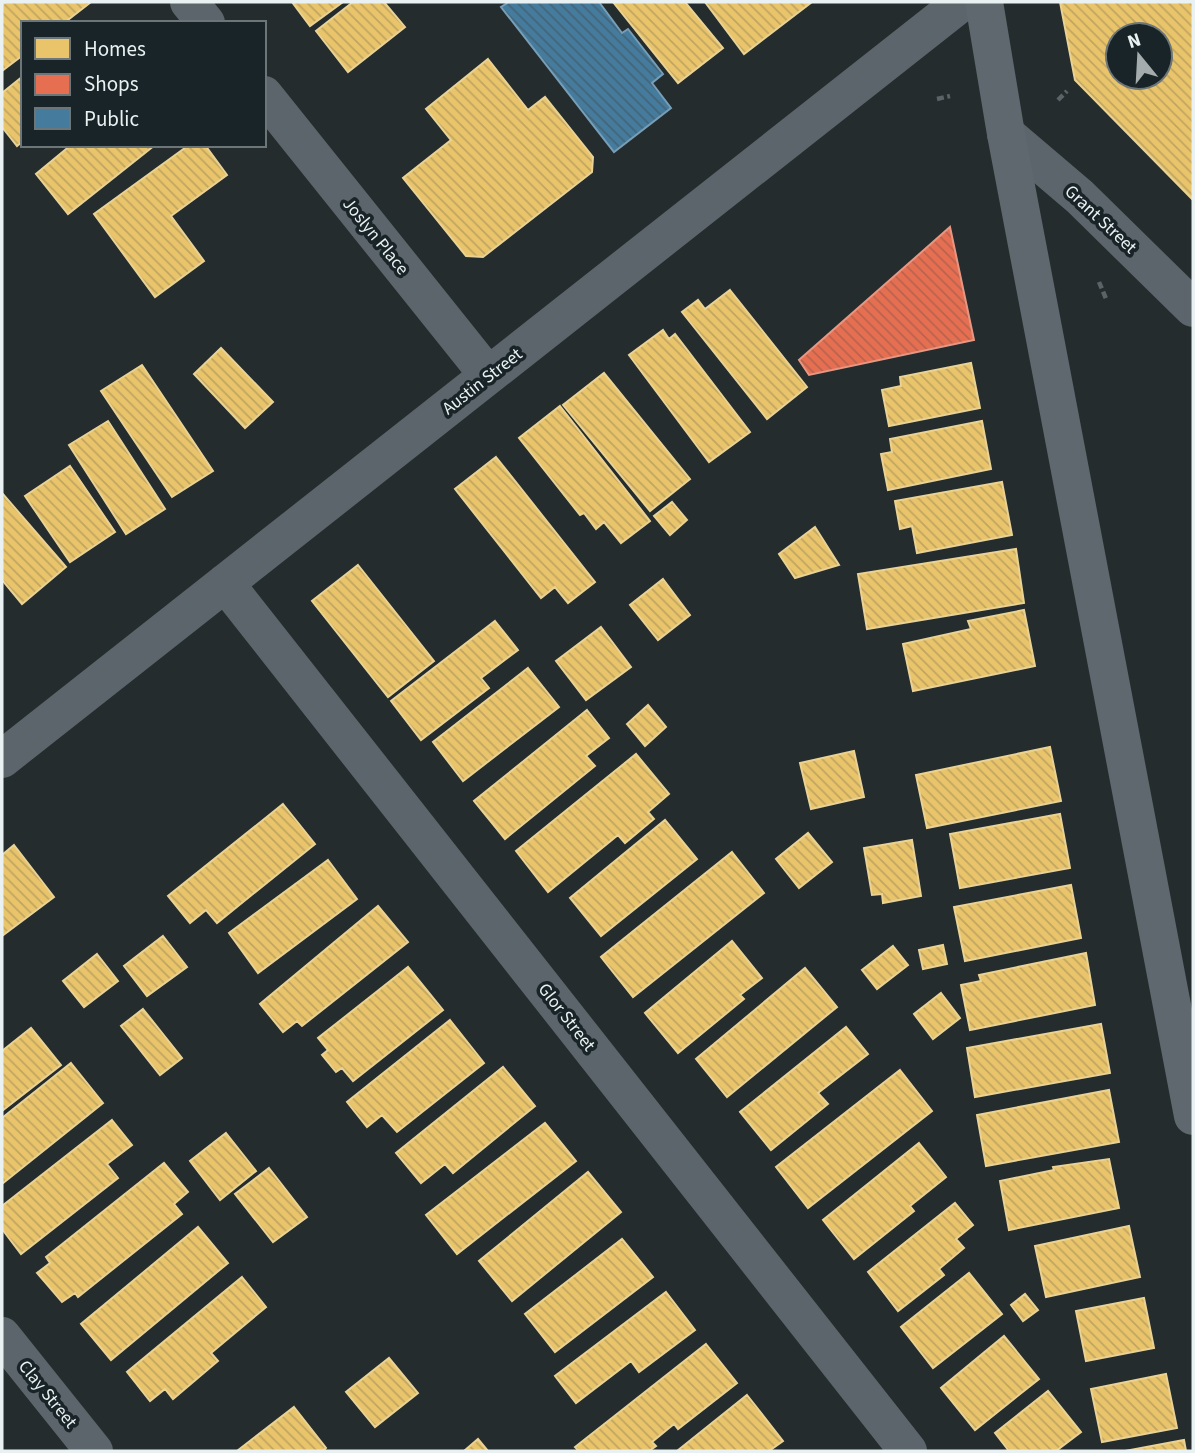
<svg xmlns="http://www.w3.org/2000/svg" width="1195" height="1453" viewBox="0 0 1195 1453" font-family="'Source Sans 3',sans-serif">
	<defs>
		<pattern id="homes-back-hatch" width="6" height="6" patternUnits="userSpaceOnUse" patternTransform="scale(1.75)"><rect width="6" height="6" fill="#e9c46a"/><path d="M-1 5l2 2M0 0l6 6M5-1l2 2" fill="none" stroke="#c0a562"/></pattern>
		<pattern id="shops-back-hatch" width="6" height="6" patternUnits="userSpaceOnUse" patternTransform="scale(1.75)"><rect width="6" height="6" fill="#e76f51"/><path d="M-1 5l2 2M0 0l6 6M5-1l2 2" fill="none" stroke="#b7634f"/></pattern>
		<pattern id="public-back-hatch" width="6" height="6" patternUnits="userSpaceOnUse" patternTransform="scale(1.75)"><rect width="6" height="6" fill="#457b9d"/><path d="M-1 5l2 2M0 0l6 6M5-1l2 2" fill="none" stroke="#456477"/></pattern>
	</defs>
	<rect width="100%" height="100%" fill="#242c2e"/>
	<path fill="url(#homes-back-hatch)" stroke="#e9d293" stroke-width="2" fill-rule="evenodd" d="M6 2H91L64 23H23V55L2 71V5Z
		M292 2H343L310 26Z
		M353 2H384L405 27 348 72 316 31Z
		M613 2H685L723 48 678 83Z
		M705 2H812L744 54Z
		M1060 2H1193V200L1075 80ZM1118 35H1160V77H1118Z
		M488 59 528 110 545 97 593 157 592 172 483 257 466 256 403 178 451 140 426 109Z
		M23 76V141L17 146 2 127V93Z
		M71 145H155L68 214 36 174Z
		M189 145H205L227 175 171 216 204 261 155 297 94 214Z
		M730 290 807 387 767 419 682 312 698 300 705 309Z
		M663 330 669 339 675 334 750 432 709 462 629 355Z
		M221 348 273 402 245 428 194 374Z
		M971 363 980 408 889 426 882 390 901 386 900 377Z
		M142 365 213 471 172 497 101 391Z
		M604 373 690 479 650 511 563 405Z
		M560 406 650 521 621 543 604 522 596 529 584 513 580 515 519 438Z
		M108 421 165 509 126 534 69 445Z
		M982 421 991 469 888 490 881 454 892 452 890 439Z
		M496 457 595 582 568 603 555 587 541 598 455 489Z
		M70 466 115 532 70 562 25 496Z
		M1002 482 1012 535 917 553 912 526 900 529 895 501Z
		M2 493 66 567 22 604 2 580Z
		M672 502 687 520 670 535 654 516Z
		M815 527 839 565 795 578 779 554Z
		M1016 549 1024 603 867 629 858 574Z
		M358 565 434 661 388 697 312 601Z
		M663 579 690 615 658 640 630 605Z
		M1024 610 1035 666 913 691 903 644 971 629 968 621Z
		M495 621 518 650 481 678 489 688 421 740 391 701Z
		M601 627 631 667 586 700 556 661Z
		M528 668 559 707 463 781 433 742Z
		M648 705 666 727 645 746 627 724Z
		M587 710 609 738 586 756 595 766 505 839 474 801Z
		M1050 747 1061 801 927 828 916 775Z
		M854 751 864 797 811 809 800 763Z
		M636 754 669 794 648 812 654 819 625 843 618 835 548 892 516 851Z
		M283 804 315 844 217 923 206 910 190 923 168 896Z
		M1060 814 1070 868 960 888 950 834Z
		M665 820 697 859 601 936 570 898Z
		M808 833 832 862 799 888 776 859Z
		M912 840 921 896 883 903 882 894 872 895 864 848Z
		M14 845 54 897 2 936V855Z
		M732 852 764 893 633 997 601 957Z
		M328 860 357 899 258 973 229 933Z
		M1071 885 1081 938 965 961 954 907Z
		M378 906 408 942 302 1026 297 1021 283 1032 260 1004Z
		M163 936 187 967 147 996 124 966Z
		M732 941 762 978 740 995 744 999 678 1053 645 1013Z
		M943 945 947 964 923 969 919 950Z
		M893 946 908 965 877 989 862 970Z
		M1086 953 1095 1005 970 1030 961 985 981 981 979 975Z
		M97 954 118 981 84 1007 63 981Z
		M408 967 443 1010 353 1081 342 1068 336 1072 322 1055 328 1050 318 1038Z
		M805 968 837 1007 727 1097 696 1059Z
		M941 993 960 1018 933 1039 914 1014Z
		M143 1009 182 1058 160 1075 121 1026Z
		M450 1020 484 1063 397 1132 382 1115 367 1127 347 1102Z
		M1101 1024 1110 1073 975 1097 967 1048Z
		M846 1027 868 1054 818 1093 828 1104 771 1150 740 1112Z
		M31 1028 61 1065 2 1111V1051Z
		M71 1063 103 1103 2 1184V1118Z
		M503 1067 535 1106 453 1173 445 1164 421 1183 396 1153Z
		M900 1070 932 1111 808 1208 776 1167Z
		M1109 1090 1119 1142 986 1166 977 1115Z
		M112 1120 132 1145 107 1164 118 1178 21 1254 2 1229V1206Z
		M545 1123 576 1161 457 1254 426 1215Z
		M226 1133 256 1171 220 1200 190 1161Z
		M919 1143 946 1177 910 1206 914 1211 854 1259 823 1220Z
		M1109 1159 1119 1208 1009 1230 1000 1181 1054 1170 1053 1167Z
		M164 1163 188 1192 174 1204 182 1214 78 1297 75 1293 62 1302 37 1273 50 1263 46 1257Z
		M269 1168 307 1217 273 1242 235 1194Z
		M588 1172 621 1212 512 1301 479 1261Z
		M955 1203 973 1225 956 1239 964 1248 939 1269 944 1275 898 1311 868 1272Z
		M1129 1226 1140 1277 1046 1297 1035 1246Z
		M198 1227 228 1263 111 1360 81 1324Z
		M622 1239 653 1277 555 1352 525 1314Z
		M969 1273 1002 1314 933 1368 901 1327Z
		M242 1277 266 1307 211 1353 218 1361 173 1399 165 1389 150 1401 127 1372Z
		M666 1292 695 1330 639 1372 631 1361 576 1403 555 1376Z
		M1025 1294 1038 1310 1023 1321 1011 1305Z
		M1144 1298 1154 1348 1086 1361 1076 1311Z
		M1004 1336 1039 1379 975 1430 941 1388Z
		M706 1344 737 1383 678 1429 674 1424 652 1442 656 1446 649 1451H579L575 1447Z
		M389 1358 418 1393 375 1427 346 1392Z
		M1166 1374 1177 1428 1102 1442 1091 1389Z
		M1048 1391 1081 1432 1056 1451H1009L995 1433Z
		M747 1395 783 1441 769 1451H677Z
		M294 1407 326 1448 323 1451H237Z
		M478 1439 488 1451H464Z
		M1184 1440 1186 1451H1125Z"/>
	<path fill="url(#shops-back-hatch)" stroke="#e89682" stroke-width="2" d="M950 227 974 340 809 375 799 360Z"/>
	<path fill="url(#public-back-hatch)" stroke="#769eb7" stroke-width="2" d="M509 2H599L622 33 628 29 663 74 652 83 671 108 614 152 501 7Z"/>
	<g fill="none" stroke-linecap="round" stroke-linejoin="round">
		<path stroke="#5b6367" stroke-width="4.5" stroke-dasharray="7 3.5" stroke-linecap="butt" d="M937 99 950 96
			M1058 100 1067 91
			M1099 282 1107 301"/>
		<path stroke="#5c656b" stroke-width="38" d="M189 2 206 23
			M264 95 488 375
			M225 583 908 1451
			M2 759 962 2
			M2 1336 94 1451"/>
		<path stroke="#5c656b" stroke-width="38" d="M1006 134 1080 197 1193 308"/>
		<path stroke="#5e686e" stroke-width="38" d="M984 2 1006 134 1193 1116"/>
	</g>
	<g text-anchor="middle" stroke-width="7" stroke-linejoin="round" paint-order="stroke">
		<g font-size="18" fill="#e9f1f3" stroke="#182427">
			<text transform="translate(1101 219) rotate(43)" y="6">Grant Street</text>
			<text transform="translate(376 236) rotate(51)" y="6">Joslyn Place</text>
			<text transform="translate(482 381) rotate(-38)" y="6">Austin Street</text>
			<text transform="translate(567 1017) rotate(52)" y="6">Glor Street</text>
			<text transform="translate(48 1394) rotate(51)" y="6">Clay Street</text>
		</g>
	</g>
	<rect width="1195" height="1453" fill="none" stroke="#e9f1f3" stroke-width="7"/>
	<rect x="21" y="21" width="245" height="126" fill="#182427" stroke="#6c7679" stroke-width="2"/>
	<rect x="35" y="38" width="35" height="21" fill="#e9c46a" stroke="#6c7679" stroke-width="2"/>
	<text x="84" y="56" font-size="21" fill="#e9f1f3">Homes</text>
	<rect x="35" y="74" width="35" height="21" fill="#e76f51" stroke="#6c7679" stroke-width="2"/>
	<text x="84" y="91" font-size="21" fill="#e9f1f3">Shops</text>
	<rect x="35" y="108" width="35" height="21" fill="#457b9d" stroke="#6c7679" stroke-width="2"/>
	<text x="84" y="126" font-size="21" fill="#e9f1f3">Public</text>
	<g transform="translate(1139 56) rotate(342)"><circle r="33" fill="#182427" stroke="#6c7679" stroke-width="2"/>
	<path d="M0-5L12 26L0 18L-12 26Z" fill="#a4acae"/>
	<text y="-10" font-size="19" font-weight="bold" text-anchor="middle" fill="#e9f1f3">N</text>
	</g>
</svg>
